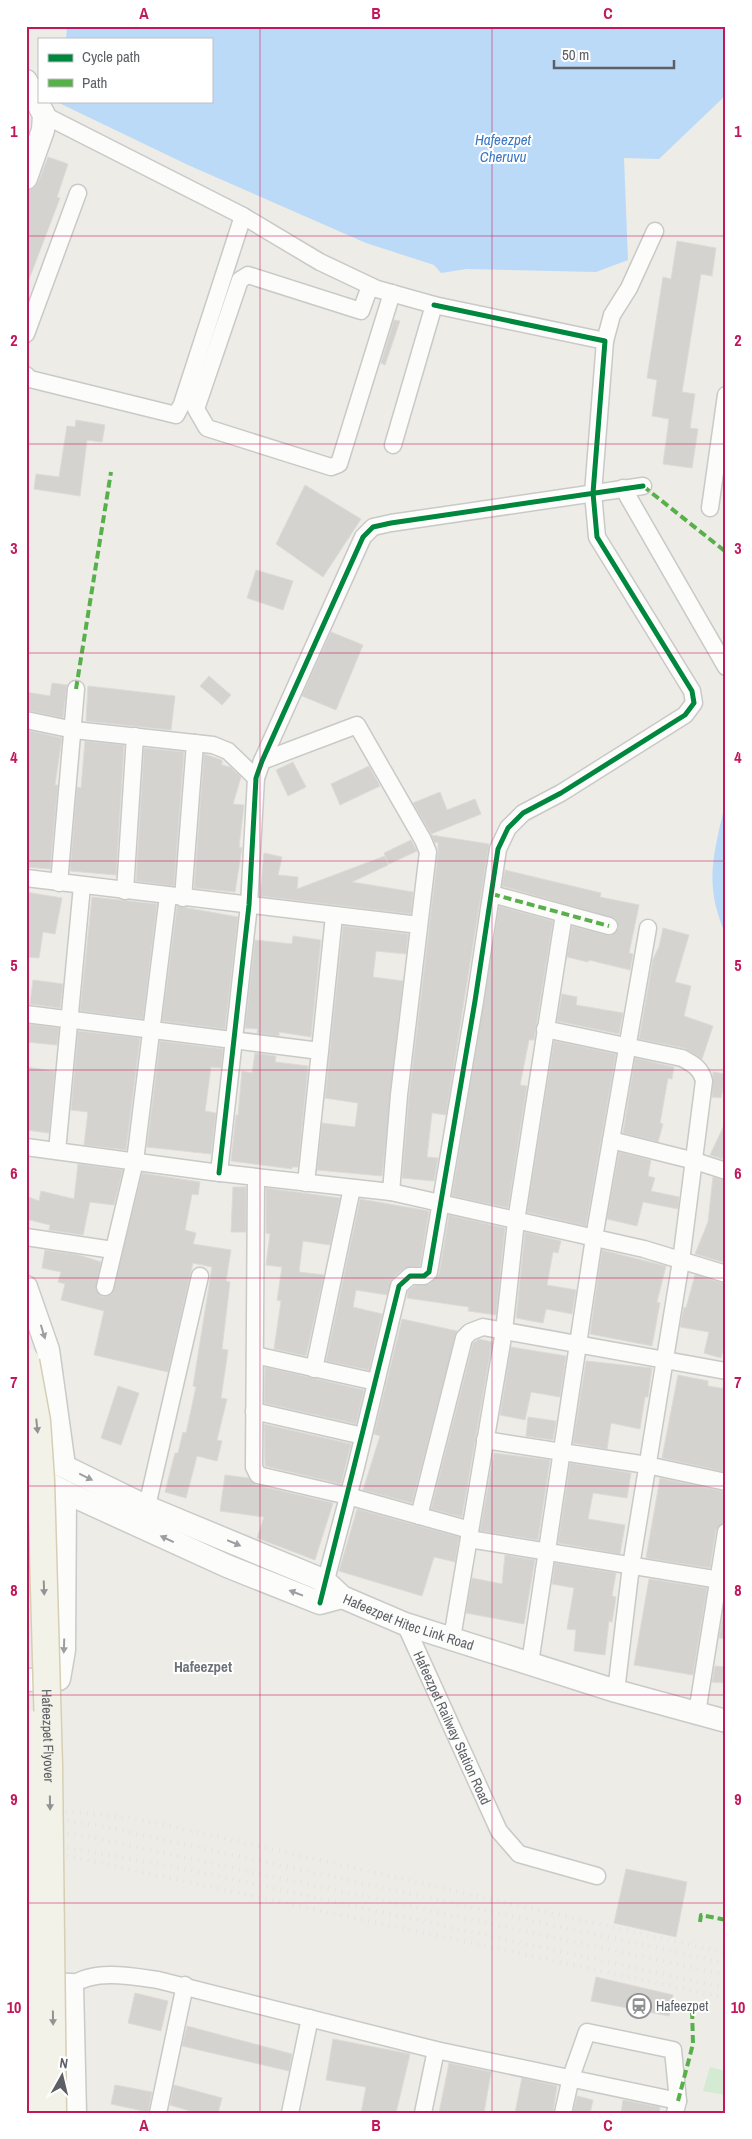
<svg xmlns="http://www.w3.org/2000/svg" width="752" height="2139" viewBox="0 0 752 2139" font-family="'Archivo Narrow',sans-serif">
	<rect width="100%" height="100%" fill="#edece7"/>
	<path fill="#d4ead3" d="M710 2067 726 2071V2095L703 2091Z"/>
	<path fill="#bbdaf8" d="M67 26H726V95L659 159 624 158 628 260 596 272 467 269 441 273 434 265 366 243 188 165 57 102 211 101V39H66Z
		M726 810V935C705 889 712 860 723 813Z"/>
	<path fill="#d4d3d0" stroke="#dcdbd6" d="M48 157 68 164 57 197 60 198 28 282 26 281V191L34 188 38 183Z
		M677 241 716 248 712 276 701 274 682 392 695 394 690 428 698 429 692 468 663 464 669 419 652 416 657 380 647 378 663 277 671 279Z
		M394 320 400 321 385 365 381 363Z
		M76 420 105 425 102 442 87 440 80 496 34 489 36 474 59 477 67 426 75 427Z
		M305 485 361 519 323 577 276 544Z
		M256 570 293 581 283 610 247 598Z
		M331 632 363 645 336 710 302 696Z
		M209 676 231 695 222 705 200 686Z
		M52 683 67 685 63 718 26 710V692L50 696Z
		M88 686 175 696 171 730 86 721Z
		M26 730 62 738 55 785H58L50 869 26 867Z
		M85 741 124 745 116 875 70 871 77 787 81 788Z
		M144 748 184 752 174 886 136 881Z
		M204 754 222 760V765L230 767 241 777 233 804 244 805 239 847 242 848 235 892 194 888Z
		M293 762 306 787 288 796 276 770Z
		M369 766 380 786 340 805 331 784Z
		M440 792 447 810 475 799 481 814 431 834 413 803Z
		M431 835 489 844 446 1115 432 1113 427 1157 438 1158 434 1181 402 1178 409 1096 438 853V842L435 843Z
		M411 840 417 851 389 864 384 853Z
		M264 853 282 857 278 875 298 877 297 889 385 856 388 865 352 882 413 892 411 914 260 896Z
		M505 870 601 893 600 897 639 905 629 953 633 954 630 970 589 960 588 962 567 957 572 926 611 936 619 928 616 919 502 886Z
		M26 892 62 898 55 934 43 932 39 958 26 957Z
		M92 897 157 904 143 1019 80 1011Z
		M177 906 238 917 225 1029 162 1021Z
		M499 906 553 921 534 1040H529L520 1085 527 1086 508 1208 452 1196Z
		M343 926 408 934 406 954 376 951 373 977 403 981 382 1176 317 1170 322 1123 355 1127 358 1103 325 1098Z
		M663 928 689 935 675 982 691 986 684 1016 713 1026 702 1059 684 1048 639 1039 653 959 659 947Z
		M293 936 321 940 311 1037 279 1032V1036L257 1033 258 1029 245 1028 255 940 292 944Z
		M33 980 63 984 60 1008 30 1004Z
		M562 994 577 997 576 1005 623 1013 619 1034 557 1021Z
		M27 1024 59 1028 57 1045 26 1042Z
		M78 1031 140 1038 126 1150 84 1145 88 1112 71 1110Z
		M160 1041 223 1049 221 1068 211 1067 205 1111 216 1113 211 1154 147 1147Z
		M554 1041 616 1054 586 1226 527 1212Z
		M255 1053 276 1056 275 1062 308 1066 298 1167H292V1169L231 1161 236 1115H238L242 1071 252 1073Z
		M635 1058 674 1067 672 1079 668 1078 660 1123 663 1124 658 1142 623 1133Z
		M26 1067 55 1071 49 1133 26 1130Z
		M713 1072 726 1074 721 1098 712 1097Z
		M726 1121V1160L710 1155Z
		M619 1152 651 1160 648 1176 655 1178 651 1191 679 1197 678 1209 643 1202 637 1226 607 1219Z
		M78 1164 123 1170 114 1205 90 1202 83 1235 49 1230 50 1225 26 1219V1196L39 1201 41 1191 74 1199Z
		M142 1173 200 1182 198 1195 192 1194 185 1230 196 1233 193 1244 231 1250 226 1281 230 1282 222 1349 228 1350 221 1398 227 1399 217 1440 222 1441 217 1461 197 1456 186 1498 165 1492 175 1453H178L183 1432 186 1433 196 1387 193 1386 212 1267 193 1263 168 1372 94 1355 104 1311 61 1300 65 1284 58 1282 61 1272 42 1268 45 1250 79 1255 101 1262 96 1290 102 1297 112 1294Z
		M713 1177 726 1181V1263L695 1254 708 1222Z
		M233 1187H246V1232H231Z
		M266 1188 340 1198 330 1245 303 1241 299 1272 324 1275 306 1356 274 1349 281 1301 277 1300 282 1267 266 1265 270 1234 266 1233Z
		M360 1199 429 1211 420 1266 403 1269 392 1279 387 1295 356 1290 353 1307 382 1314 369 1370 326 1361Z
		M449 1215 505 1228 496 1315 468 1311 469 1307 407 1298 408 1291 414 1286 430 1284 439 1274Z
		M525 1232 561 1241 558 1253 553 1252 547 1285 576 1290 572 1314 546 1309 543 1323 516 1318Z
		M602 1250 666 1266 657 1302 660 1303 652 1346 590 1334Z
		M695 1275 726 1284V1339L721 1358 704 1353 709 1332 680 1327 684 1307 686 1308Z
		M402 1319 457 1331 412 1503 363 1490 380 1436 374 1434Z
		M479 1339 492 1342 462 1517 431 1509 473 1343Z
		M511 1347 566 1356 560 1397 531 1392 525 1420 500 1415Z
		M586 1361 652 1368 648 1397H645L640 1429 611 1423 607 1449 573 1443Z
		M265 1367 364 1390 356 1424 264 1403Z
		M678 1375 708 1381V1386L726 1389V1472L662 1458Z
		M118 1386 139 1393 121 1445 101 1438Z
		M528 1417 556 1421 553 1440 526 1436Z
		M264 1424 351 1444 341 1484 265 1466Z
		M494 1453 550 1460 538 1540 480 1531Z
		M570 1463 631 1473 627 1498 593 1493 588 1519 625 1525 620 1554 558 1543Z
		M225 1475 249 1478 256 1485 333 1503 315 1560 257 1538 264 1517 220 1511Z
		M660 1478 726 1492 723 1523 716 1530 710 1568 646 1558Z
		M357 1509 459 1537 455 1562 434 1557 422 1596 339 1571Z
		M505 1555 535 1560 524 1624 466 1613 472 1578 502 1584Z
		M555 1563 616 1573 612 1596 616 1597 612 1622 609 1621 605 1655 574 1651 576 1630 567 1629 574 1588 552 1584Z
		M649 1579 707 1588 693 1675 634 1665Z
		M725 1604H726V1639L719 1638Z
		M715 1666 726 1667V1683L712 1682Z
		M626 1869 687 1882 676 1937 614 1923Z
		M596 1977 673 1995 669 2016 591 2001Z
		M135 1993 168 2001 161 2031 128 2023Z
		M187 2026 292 2054 289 2071 182 2046Z
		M333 2039 410 2054 396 2113H361L366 2087 326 2080Z
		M449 2063 491 2072 484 2113H439Z
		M522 2078 557 2086 553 2113H515Z
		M115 2085 152 2092 148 2112 111 2104Z
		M174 2085 222 2098 218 2113H197L170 2105Z
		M577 2096 593 2100 590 2113H573Z
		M623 2100 660 2107 659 2113H621Z"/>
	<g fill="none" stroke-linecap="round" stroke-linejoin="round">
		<defs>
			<g id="street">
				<path d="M44 115 243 216 320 262 377 289 434 305 393 445"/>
				<path d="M370 286 361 311 248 275 240 280 196 409 207 428 331 467 339 464 392 293"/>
				<path d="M26 334 78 193"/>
				<path d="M605 341 612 315 629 288 655 231"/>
				<path d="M26 375 30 379 176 415 182 404 243 216"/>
				<path d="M623 488 726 667"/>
				<path d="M710 508 726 395"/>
				<path d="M26 720 74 730 213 745 228 751 256 778"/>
				<path d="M262 761 357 725 423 840 428 852 399 1095 391 1192"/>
				<path d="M26 878 419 925"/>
				<path d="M59 883 76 689"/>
				<path d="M125 891 135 736"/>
				<path d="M492 894 609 926"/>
				<path d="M183 898 195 743"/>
				<path d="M26 1014 320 1051 306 1183"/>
				<path d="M545 1029 682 1058C693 1064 701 1068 704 1081L681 1261 631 1566 616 1691"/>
				<path d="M320 1051 334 916"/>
				<path d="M611 1140 695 1161 726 1171"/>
				<path d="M26 1147 212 1172 391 1192 644 1249 726 1274"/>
				<path d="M57 1151 82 886"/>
				<path d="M219 1173 249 905 256 778 262 761 363 537 373 527 391 523 643 486"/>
				<path d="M256 1177 254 1467 258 1475 348 1496 470 1530"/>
				<path d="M26 1237 113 1250"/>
				<path d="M105 1287 135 1161 168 896"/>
				<path d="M255 1355 376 1382"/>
				<path d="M314 1369 352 1188"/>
				<path d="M254 1411 363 1436"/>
				<path d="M485 1440 647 1465 726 1482"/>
				<path d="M149 1508 147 1506 200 1276"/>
				<path d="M419 1516 464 1338 470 1332 483 1327 726 1371"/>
				<path d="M469 1539 726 1581"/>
				<path d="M323 1591 356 1467 399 1286 410 1276H424L429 1272 475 1001 498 849 508 828 523 813 561 793 685 715 694 703 692 691 597 537 593 493 605 341 434 305"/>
				<path id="s1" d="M405 1624 499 1831 519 1854 597 1876"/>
				<path d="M452 1638 504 1331 516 1221 564 914"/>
				<path d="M530 1663 594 1238 648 928"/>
				<path d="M697 1713 726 1532"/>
				<path d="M72 1985C95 1969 131 1976 158 1980L436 2050 678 2101"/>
				<path d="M158 2113 185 1985"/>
				<path d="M290 2113 310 2018"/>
				<path d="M423 2113 436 2050"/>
				<path d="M563 2113 571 2077 587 2032 673 2050 678 2101 675 2113"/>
			</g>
			<g id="secondary">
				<path d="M26 81 44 115 43 130 26 178"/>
				<path d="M26 1287 48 1350 64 1466"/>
				<path id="s2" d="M26 1448 149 1508 325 1581 342 1597 405 1624 616 1691 726 1721"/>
				<path d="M26 1472 65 1492 227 1566 320 1603 342 1597"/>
				<path d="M26 1680 59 1679 64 1650 65 1492"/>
				<path d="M35 1984 72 1985 75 2113"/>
			</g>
		</defs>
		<use href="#street" stroke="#c9c9c8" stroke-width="19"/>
		<use href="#secondary" stroke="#c9cac9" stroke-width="25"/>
		<use href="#street" stroke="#fcfcfb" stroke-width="16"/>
		<use href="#secondary" stroke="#fcfcfb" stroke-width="22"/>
		<path stroke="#e4e4e3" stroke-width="4" stroke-dasharray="1 6" stroke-linecap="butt" d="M31 1808 132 1818 193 1831 726 1953
			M26 1814 111 1828 726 1963
			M26 1828 91 1837 726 1975
			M26 1840 191 1870 726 1988
			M26 1847 726 1998"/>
		<defs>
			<g id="primary-bridge">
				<path id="s3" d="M26 1361 37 1421 41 1480 49 1766 53 2113"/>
				<path d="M26 1722 31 2113"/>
			</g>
		</defs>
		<use href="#primary-bridge" stroke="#d6cfb4" stroke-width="29" stroke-linecap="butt"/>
		<use href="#primary-bridge" stroke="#f3f2e8" stroke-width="26"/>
		<path stroke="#58b04a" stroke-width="4" stroke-dasharray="8 4" stroke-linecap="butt" d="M643 486 726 552
			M76 689 111 472
			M492 894 609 926
			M700 1922 701 1915 726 1920
			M678 2101 693 2044 692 2008"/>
		<defs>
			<path id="cycleway" d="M219 1173 249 905 256 778 262 761 363 537 373 527 391 523 643 486
				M320 1603 399 1286 410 1276H424L429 1272 475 1001 498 849 508 828 523 813 561 793 685 715 694 703 692 691 597 537 593 493 605 341 434 305"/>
		</defs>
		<use href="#cycleway" stroke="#fff" stroke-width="8"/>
		<use href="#cycleway" stroke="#00873e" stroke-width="5"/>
	</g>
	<defs><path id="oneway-solid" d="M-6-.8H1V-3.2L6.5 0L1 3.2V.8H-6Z" transform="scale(1.25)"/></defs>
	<g fill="#9c9ea2">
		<use href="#oneway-solid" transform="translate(43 1332) rotate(73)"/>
		<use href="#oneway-solid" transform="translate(86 1477) rotate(26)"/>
		<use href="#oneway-solid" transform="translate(167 1539) rotate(-155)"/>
		<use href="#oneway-solid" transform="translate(234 1543) rotate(23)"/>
		<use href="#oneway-solid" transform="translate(296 1593) rotate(-159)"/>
		<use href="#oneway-solid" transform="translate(64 1646) rotate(92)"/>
	</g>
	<g fill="#919394">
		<use href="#oneway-solid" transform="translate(37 1426) rotate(84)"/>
		<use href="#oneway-solid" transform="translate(44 1588) rotate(88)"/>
		<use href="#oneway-solid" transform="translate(50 1803) rotate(89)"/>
		<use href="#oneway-solid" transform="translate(53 2018) rotate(89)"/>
	</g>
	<path fill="none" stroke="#c2185b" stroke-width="1" stroke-opacity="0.55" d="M260 26V2113M492 26V2113M26 236H726M26 444H726M26 653H726M26 861H726M26 1070H726M26 1278H726M26 1486H726M26 1695H726M26 1903H726"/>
	<defs>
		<symbol id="station-ring" viewBox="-11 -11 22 22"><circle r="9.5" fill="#fff" stroke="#8f9193" stroke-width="1.5"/><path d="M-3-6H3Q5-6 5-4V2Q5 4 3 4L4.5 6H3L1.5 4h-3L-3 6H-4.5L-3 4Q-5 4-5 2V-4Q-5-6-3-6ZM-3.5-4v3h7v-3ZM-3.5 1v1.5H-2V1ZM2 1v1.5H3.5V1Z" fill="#8f9193"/></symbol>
	</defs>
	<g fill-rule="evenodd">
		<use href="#station-ring" x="625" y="1992" width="28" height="28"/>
	</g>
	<g text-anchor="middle" stroke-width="4" stroke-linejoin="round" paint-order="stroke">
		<g font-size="14" fill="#5c6066" stroke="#fff">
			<text dy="5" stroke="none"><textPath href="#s2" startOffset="422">Hafeezpet Hitec Link Road</textPath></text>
			<text dy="5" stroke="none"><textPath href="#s1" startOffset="114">Hafeezpet Railway Station Road</textPath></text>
			<text dy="5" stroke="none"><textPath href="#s3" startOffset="376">Hafeezpet Flyover</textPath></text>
		</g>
		<g font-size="14" fill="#5c6066" stroke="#fff" text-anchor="start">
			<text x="656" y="2011">Hafeezpet</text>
		</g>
		<g font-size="15" font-style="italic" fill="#3d76c2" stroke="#fff">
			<text x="503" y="145">Hafeezpet<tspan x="503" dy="17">Cheruvu</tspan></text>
		</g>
		<g font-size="15" font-weight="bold" fill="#6d7278" stroke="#fff">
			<text x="203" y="1672">Hafeezpet</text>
		</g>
	</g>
	<rect width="752" height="2139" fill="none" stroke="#ffffff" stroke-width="55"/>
	<rect x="38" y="38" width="175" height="65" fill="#ffffff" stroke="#bebfc2"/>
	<rect x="48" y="54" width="25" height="8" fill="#00873e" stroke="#bebfc2"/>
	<text x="82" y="62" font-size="15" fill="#5c6066">Cycle path</text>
	<rect x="48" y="79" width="25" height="8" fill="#58b04a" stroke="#bebfc2"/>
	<text x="82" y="88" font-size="15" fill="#5c6066">Path</text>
	<g transform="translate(62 2076) rotate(8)" stroke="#ffffff" stroke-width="4" paint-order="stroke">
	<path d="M0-4L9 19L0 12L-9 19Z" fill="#5c6066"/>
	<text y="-8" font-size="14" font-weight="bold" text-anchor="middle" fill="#5c6066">N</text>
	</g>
	<path d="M554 60v8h120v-8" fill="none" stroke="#5c6066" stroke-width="2.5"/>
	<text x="562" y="60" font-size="15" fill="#5c6066" stroke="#ffffff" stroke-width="4" paint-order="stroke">50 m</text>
	<rect x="28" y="28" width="696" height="2084" fill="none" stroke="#c2185b" stroke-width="2"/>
	<g font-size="16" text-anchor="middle" font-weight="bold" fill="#c2185b">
		<text x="144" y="19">A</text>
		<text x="376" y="19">B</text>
		<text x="608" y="19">C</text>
		<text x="14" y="137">1</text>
		<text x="738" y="137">1</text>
		<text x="14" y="346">2</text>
		<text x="738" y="346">2</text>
		<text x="14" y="554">3</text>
		<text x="738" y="554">3</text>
		<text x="14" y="763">4</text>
		<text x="738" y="763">4</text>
		<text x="14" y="971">5</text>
		<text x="738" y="971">5</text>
		<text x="14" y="1179">6</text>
		<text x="738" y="1179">6</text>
		<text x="14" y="1388">7</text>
		<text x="738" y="1388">7</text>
		<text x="14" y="1596">8</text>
		<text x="738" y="1596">8</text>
		<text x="14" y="1805">9</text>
		<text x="738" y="1805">9</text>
		<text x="14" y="2013">10</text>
		<text x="738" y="2013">10</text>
		<text x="144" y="2131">A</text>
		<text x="376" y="2131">B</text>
		<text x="608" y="2131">C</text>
	</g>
</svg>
